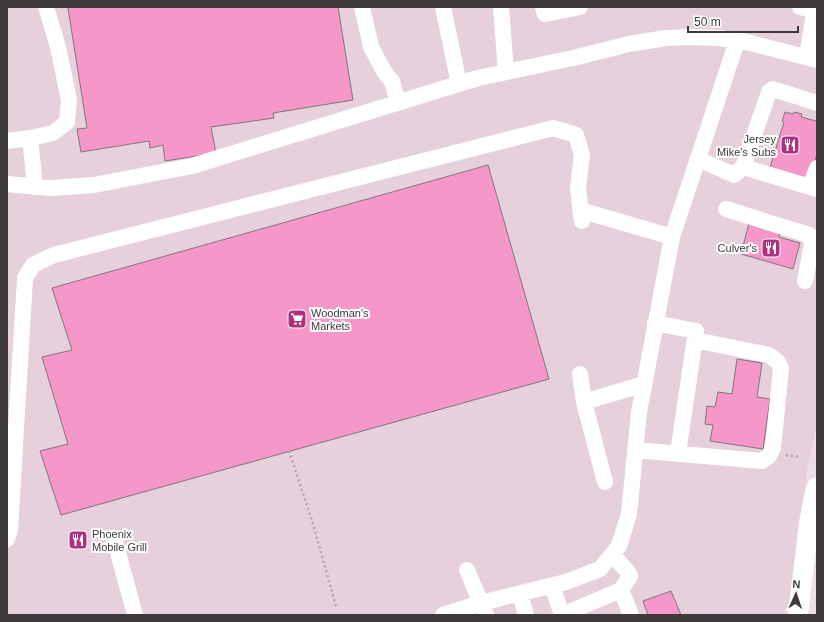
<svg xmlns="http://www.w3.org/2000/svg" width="824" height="622" viewBox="0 0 824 622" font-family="Helvetica,sans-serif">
	<rect width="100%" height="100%" fill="#eddfe5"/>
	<path fill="#e6d0db" d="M7 7H817V424L807 470 799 560 791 615H7Z"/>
	<path fill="#f598c9" stroke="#82757b" d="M72 7H338L353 100 273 113 274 118 211 127 216 153 165 161 163 145 150 148 149 141 81 152 77 129 87 128 68 8Z
		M785 112 793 114 794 112 802 114 801 117 816 121 817 120V154L808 183 769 171 784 122 782 121Z
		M488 165 549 379 61 515 40 451 68 444 42 357 72 350 52 288Z
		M749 223 780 232 779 237 800 243 793 269 741 254Z
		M737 359 762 363 757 397 770 399 763 449 710 441 713 425 705 424 707 406 715 407 718 392 732 394Z
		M671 591 681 615H648L643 601Z"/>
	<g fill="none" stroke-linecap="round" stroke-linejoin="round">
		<path stroke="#b2a7ac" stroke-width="2.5" stroke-dasharray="2 3" stroke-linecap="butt" d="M289 451 313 524 336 606
			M786 455 799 457"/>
		<path stroke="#fff" stroke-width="16" d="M362 7 371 47 385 73 392 81 398 103
			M443 7 459 84
			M501 7 506 72
			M543 7 545 14 580 7
			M800 7 817 11
			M807 57 815 7
			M30 138 53 133 67 122 69 100 58 47 46 7
			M7 141 30 138 35 187
			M698 159 734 175 743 167 769 92 773 89 817 103
			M743 167 817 189
			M7 184 51 188 94 185 192 166 478 78 573 58 629 44 666 38 687 37 719 38 746 42 817 60
			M810 187 817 168
			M726 209 809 235 812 244 805 281
			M580 210 672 237 737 41
			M655 323 696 331 678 453
			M580 374 584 402 605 482
			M584 402 644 384
			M635 450 762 461 769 456 773 448 781 368 778 362 769 355 695 340
			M114 538 135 615
			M7 539 10 530 25 278 33 265 54 255 553 128 576 135 582 155 578 188 582 221
			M612 554 628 572 630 576 621 590
			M467 570 486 615
			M552 586 562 615 621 590 631 615
			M520 594 526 615
			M443 615 481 603 566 582 600 569 619 546 629 514 639 412 672 237"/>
		<path stroke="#fff" stroke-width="20" d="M798 615 809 523 814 496 817 487"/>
	</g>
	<defs>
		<symbol id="restaurant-square" viewBox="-11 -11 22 22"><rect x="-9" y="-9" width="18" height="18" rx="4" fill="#af307e" stroke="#fff"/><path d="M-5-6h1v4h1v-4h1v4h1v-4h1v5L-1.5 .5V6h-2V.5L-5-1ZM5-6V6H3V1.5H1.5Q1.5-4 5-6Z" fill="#fff"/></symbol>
		<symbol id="supermarket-square" viewBox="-11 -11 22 22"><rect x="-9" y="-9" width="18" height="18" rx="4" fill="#af307e" stroke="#fff"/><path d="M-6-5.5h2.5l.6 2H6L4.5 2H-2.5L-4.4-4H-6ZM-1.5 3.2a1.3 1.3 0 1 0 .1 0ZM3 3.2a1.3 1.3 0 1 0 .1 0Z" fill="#fff"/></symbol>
	</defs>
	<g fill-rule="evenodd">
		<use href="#restaurant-square" x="779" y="134" width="22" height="22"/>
		<use href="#restaurant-square" x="760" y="237" width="22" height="22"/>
		<use href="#supermarket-square" x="286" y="308" width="22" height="22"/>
		<use href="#restaurant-square" x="67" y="529" width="22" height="22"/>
	</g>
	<g text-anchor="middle" stroke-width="4" stroke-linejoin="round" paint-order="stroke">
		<g font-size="11" fill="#3e393b" stroke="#fff" text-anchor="end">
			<text x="776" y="143">Jersey<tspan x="776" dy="13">Mike's Subs</tspan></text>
			<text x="757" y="252">Culver's</text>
			<text x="311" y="317" text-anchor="start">Woodman's<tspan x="311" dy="13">Markets</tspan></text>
			<text x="92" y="538" text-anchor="start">Phoenix<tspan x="92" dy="13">Mobile Grill</tspan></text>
		</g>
	</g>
	<rect width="824" height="622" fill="none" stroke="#3e393b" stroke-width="16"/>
	<g transform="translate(796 594) rotate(3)" stroke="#ffffff" stroke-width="3" paint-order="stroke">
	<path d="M0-3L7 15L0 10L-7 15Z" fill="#3e393b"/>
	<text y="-6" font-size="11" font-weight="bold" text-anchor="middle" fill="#3e393b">N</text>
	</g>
	<path d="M688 26v6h110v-6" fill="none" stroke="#3e393b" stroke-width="2"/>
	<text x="694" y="26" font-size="12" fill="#3e393b" stroke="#ffffff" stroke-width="3" paint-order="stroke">50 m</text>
</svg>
